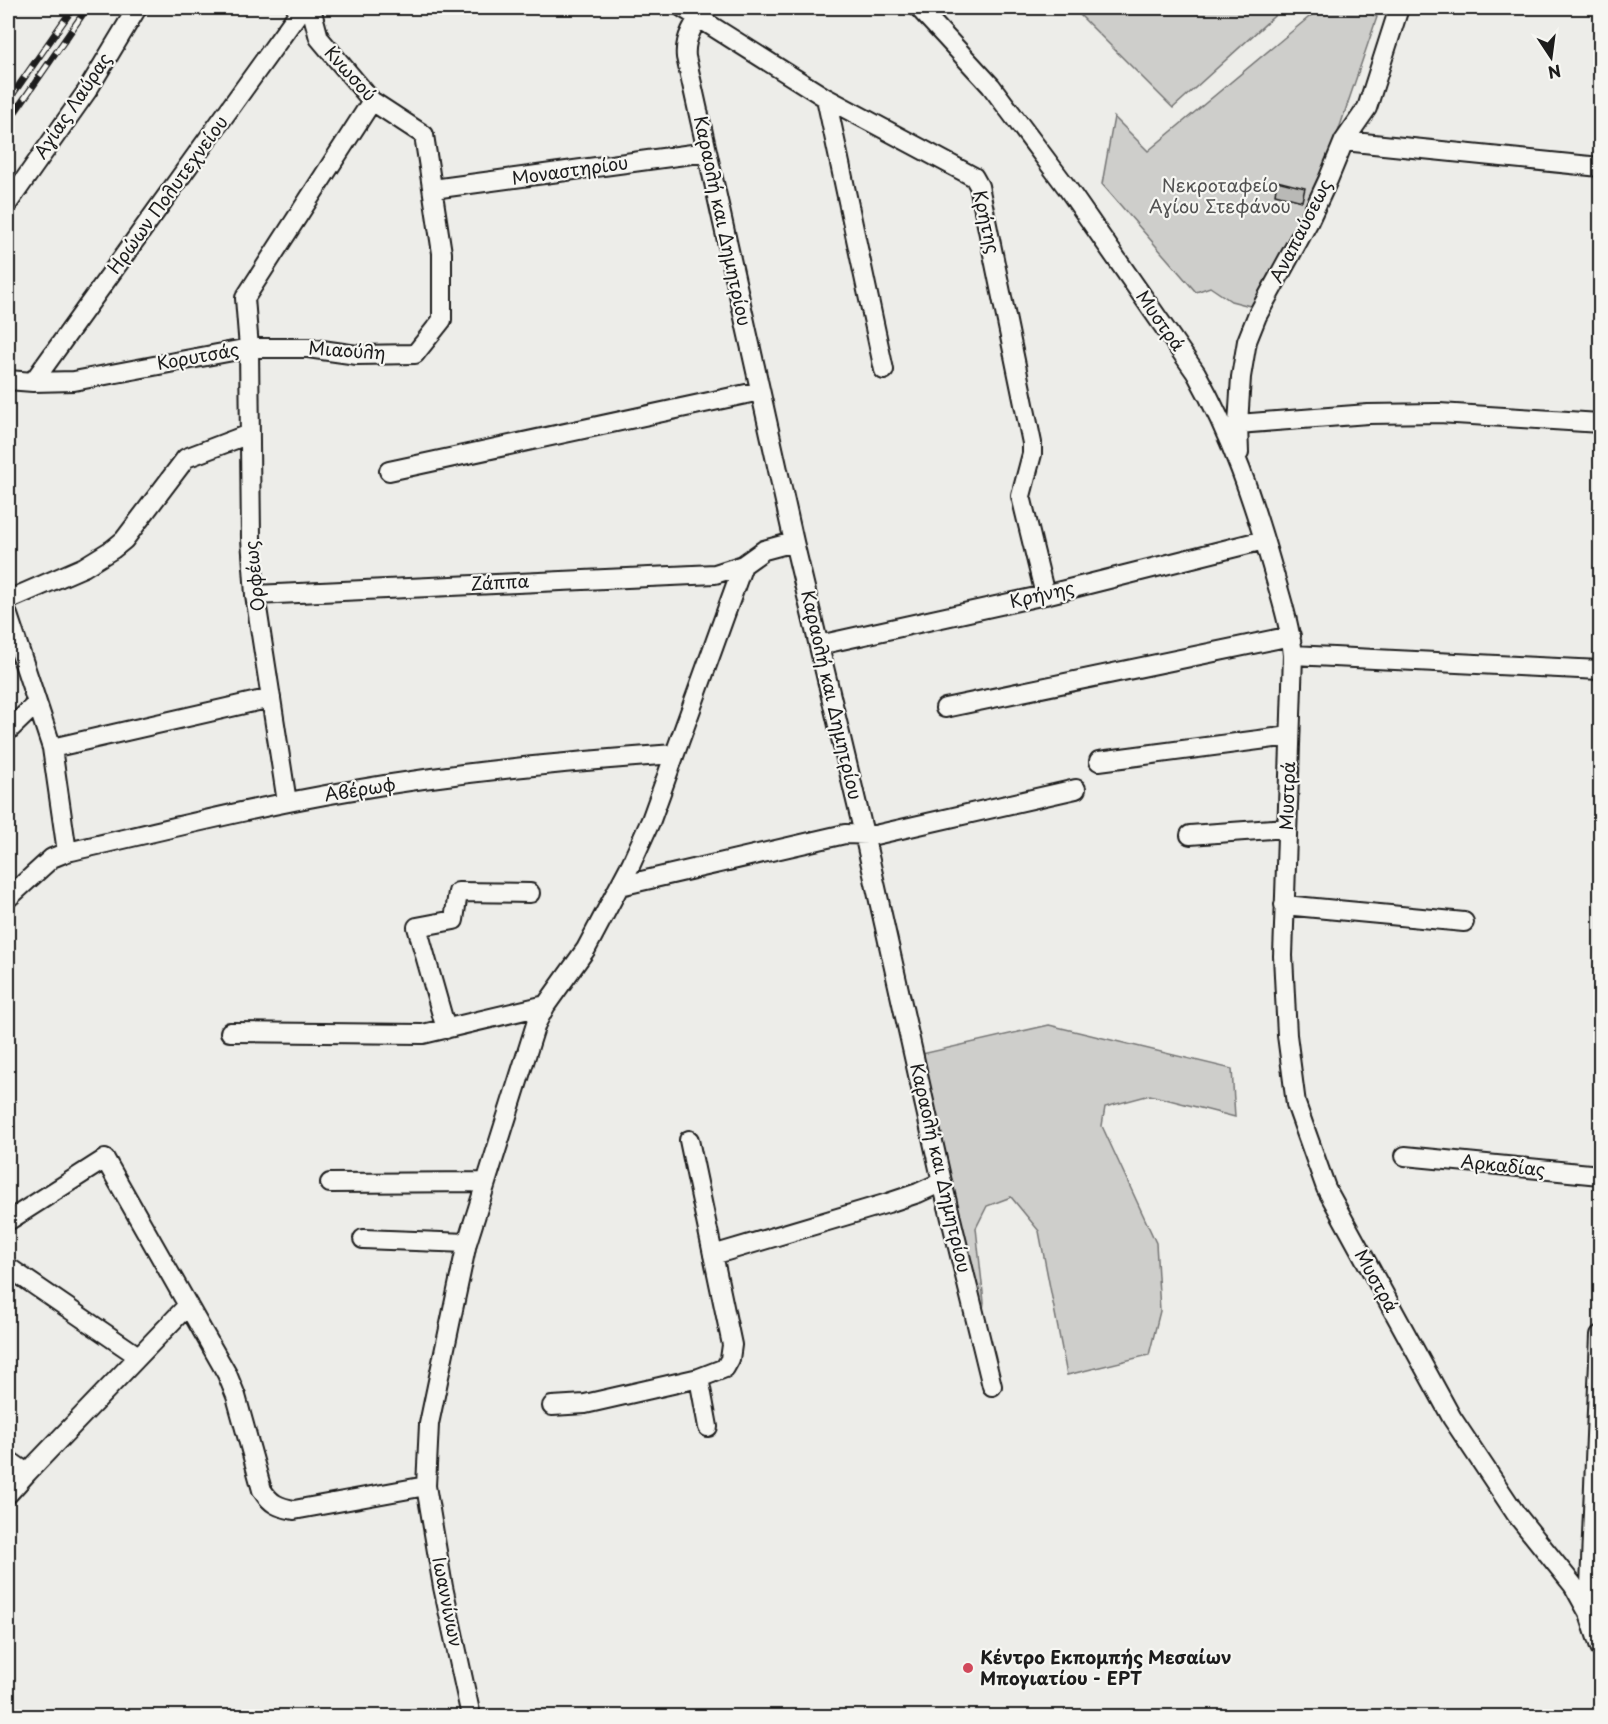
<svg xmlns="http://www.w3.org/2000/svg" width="1608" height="1724" viewBox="0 0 1608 1724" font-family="'Playpen Sans',sans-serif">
	<rect width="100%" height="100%" fill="#edede9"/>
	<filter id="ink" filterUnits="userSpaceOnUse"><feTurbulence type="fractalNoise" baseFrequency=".0167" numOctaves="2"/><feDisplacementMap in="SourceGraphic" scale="12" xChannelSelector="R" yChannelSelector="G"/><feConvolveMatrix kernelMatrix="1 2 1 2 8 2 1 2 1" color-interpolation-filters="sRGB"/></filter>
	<g filter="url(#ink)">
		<path fill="#cececb" stroke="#757574" stroke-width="1.5" d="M1073 8H1283L1173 108Z
			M1320 8H1358L1377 17 1337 135 1319 180 1254 307 1231 301 1210 287 1196 292 1102 184 1114 117 1148 151Z
			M1049 1025 1232 1069 1235 1117 1150 1095 1105 1107 1102 1126 1156 1243 1160 1311 1149 1355 1067 1375 1039 1231 1011 1197 987 1206 976 1228 984 1302 983 1310 948 1177 922 1054Z"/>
		<path fill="#b9b9b6" stroke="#1c1c1c" stroke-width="1.5" d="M1277 181 1305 188 1302 201 1275 194Z"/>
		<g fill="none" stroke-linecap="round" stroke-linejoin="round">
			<defs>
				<path id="street" d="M683 8 826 98 974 177 979 186 1032 443V454L1021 496 1045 595
					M707 8C694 22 684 38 686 57L794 542 864 834 942 1182 992 1386
					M919 8 991 86 1068 189 1196 373C1232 437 1253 500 1273 570 1281 598 1290 626 1293 655L1283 956 1287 1035 1296 1104 1326 1188 1452 1418 1516 1514 1573 1585 1589 1614 1600 1647
					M826 98 884 370
					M1344 141 1600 167
					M433 189 707 152
					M8 203 87 91 137 8
					M8 380 33 382 74 381 249 348 245 298 372 101
					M33 382 302 8
					M1238 424 1368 414 1439 413 1600 423
					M1239 453 1238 424 1241 377 1247 341 1257 316 1308 223 1328 180 1344 141 1367 108 1399 8
					M389 471 760 391
					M255 595 715 574 743 565
					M8 600 84 567 113 549 124 540 186 458 249 434
					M8 615 52 748 67 852
					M819 645 1045 595 1264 540
					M1293 655 1600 670
					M945 708 1291 636
					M8 731 37 703
					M52 748 271 698
					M1099 761 1290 736
					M287 802 255 595 251 539 249 348H308L357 355 415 354 442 320V253L424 135 372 101 319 38 311 8
					M1190 835 1287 828
					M620 886 845 834 875 835 1076 789
					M8 898 52 858 67 852C160 831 254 807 348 791 456 772 565 762 674 754
					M1284 905 1464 922
					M446 1029 417 927 454 920 458 892 530 893
					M230 1032 423 1034 546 1005
					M1405 1156 1600 1175
					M330 1183 486 1182
					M8 1221 105 1159 227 1374 236 1396 262 1490C271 1504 278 1507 294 1510L426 1486 429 1424 467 1243
					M363 1239 467 1243 536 1024 546 1005 586 949 631 864 651 820 743 565 764 550 794 542
					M713 1255 888 1203 918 1193 942 1182
					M8 1267 138 1356
					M699 1378 708 1427
					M552 1406 585 1404 699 1378 725 1368 730 1359 732 1345 689 1140
					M8 1460 27 1473 188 1305
					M426 1486 443 1587 471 1716
					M8 1494 27 1473
					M1589 1612 1600 1335"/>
			</defs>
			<use href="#street" stroke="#1c1c1c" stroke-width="22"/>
			<use href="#street" stroke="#f6f6f2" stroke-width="18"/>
			<defs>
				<path id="rail" d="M8 101 73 8
					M8 122 87 8"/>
			</defs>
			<use href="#rail" stroke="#1c1c1c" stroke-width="7"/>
			<use href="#rail" stroke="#f6f6f2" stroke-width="4.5" stroke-dasharray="14" stroke-linecap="butt"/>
		</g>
	</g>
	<circle fill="#d1495b" stroke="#f6f6f2" stroke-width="2" cx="968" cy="1668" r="6"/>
	<g text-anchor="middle" stroke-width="4.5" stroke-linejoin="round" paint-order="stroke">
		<g font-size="18" fill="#1c1c1c" stroke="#f6f6f2">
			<text transform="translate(350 74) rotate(48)" y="6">Κνωσού</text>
			<text transform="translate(73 106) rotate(-56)" y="6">Αγίας Λαύρας</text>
			<text transform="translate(570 171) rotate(-8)" y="6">Μοναστηρίου</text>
			<text transform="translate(168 195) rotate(-54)" y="6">Ηρώων Πολυτεχνείου</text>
			<text transform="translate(722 221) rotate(78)" y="6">Καραολή και Δημητρίου</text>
			<text transform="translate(986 222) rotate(77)" y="6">Κρήτης</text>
			<text transform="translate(1301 231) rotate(-63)" y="6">Αναπαύσεως</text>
			<text transform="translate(1160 321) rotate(55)" y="6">Μυστρά</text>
			<text transform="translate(347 351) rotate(4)" y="6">Μιαούλη</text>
			<text transform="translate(198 357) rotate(-10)" y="6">Κορυτσάς</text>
			<text transform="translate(255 576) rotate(-96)" y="6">Ορφέως</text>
			<text transform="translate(500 583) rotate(-3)" y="6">Ζάππα</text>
			<text transform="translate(1042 595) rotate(-13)" y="6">Κρήνης</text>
			<text transform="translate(831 695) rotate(77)" y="6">Καραολή και Δημητρίου</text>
			<text transform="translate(360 790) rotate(-9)" y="6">Αβέρωφ</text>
			<text transform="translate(1288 796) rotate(-88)" y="6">Μυστρά</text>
			<text transform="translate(1503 1166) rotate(6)" y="6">Αρκαδίας</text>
			<text transform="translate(940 1168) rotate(77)" y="6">Καραολή και Δημητρίου</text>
			<text transform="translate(1376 1281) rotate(61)" y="6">Μυστρά</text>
			<text transform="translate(447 1602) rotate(79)" y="6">Ιωαννίνων</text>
		</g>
		<g font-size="18" fill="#515151" stroke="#f6f6f2">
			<text x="1220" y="192">Νεκροταφείο<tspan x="1220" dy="21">Αγίου Στεφάνου</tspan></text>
		</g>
		<g font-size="18" font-weight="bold" fill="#1c1c1c" stroke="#f6f6f2" text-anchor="start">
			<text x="980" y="1664">Κέντρο Εκπομπής Μεσαίων<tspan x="980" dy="21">Μπογιατίου - ΕΡΤ</tspan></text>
		</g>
	</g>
	<rect width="1608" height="1724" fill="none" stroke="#f6f6f2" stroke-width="30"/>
	<rect x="15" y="15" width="1578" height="1694" fill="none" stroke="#1c1c1c" stroke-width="2" filter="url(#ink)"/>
	<g transform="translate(1551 57) rotate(167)" stroke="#f6f6f2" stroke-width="4.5" paint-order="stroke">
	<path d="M0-4.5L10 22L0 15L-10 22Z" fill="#1c1c1c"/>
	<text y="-9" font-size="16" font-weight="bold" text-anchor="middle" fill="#1c1c1c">N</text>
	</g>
</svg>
